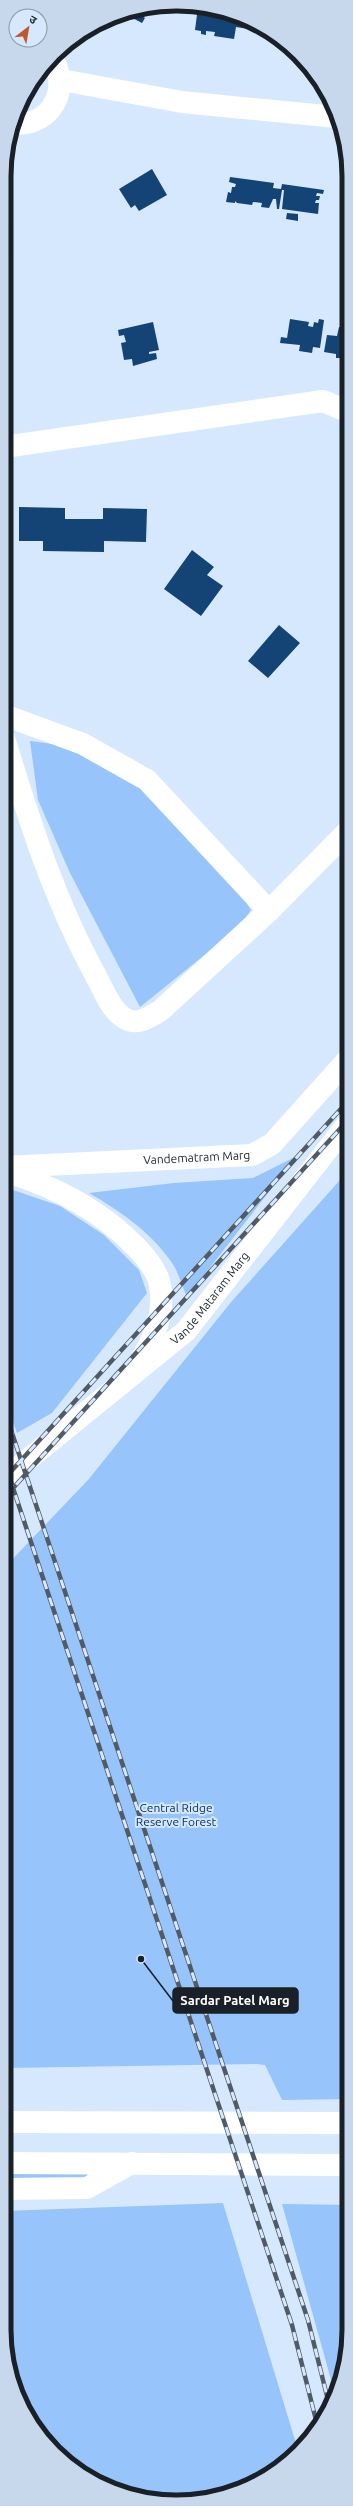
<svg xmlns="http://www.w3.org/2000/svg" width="353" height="2506" viewBox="0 0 353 2506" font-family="Ubuntu,'Noto Sans Devanagari',sans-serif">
	<rect width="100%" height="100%" fill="#d6e8fe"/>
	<path fill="#96c4fb" d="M30 741 61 745 141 783 240 893 251 910 238 928 140 1007 70 873 38 800Z
		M297 1156 187 1297C182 1286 178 1270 170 1260 149 1231 120 1211 89 1193L174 1183 253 1178Z
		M349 1170V2099L282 2100 265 2065 256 2064 4 2068V1568L88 1480 232 1301Z
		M4 1190H13L60 1206 104 1235 139 1270 147 1293 52 1413 17 1433 4 1396Z
		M88 2171 87 2182 4 2184V2173Z
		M223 2203 298 2450 290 2459 232 2493 165 2502 110 2489 54 2451 17 2395 4 2329V2211Z
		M282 2204 349 2205V2341L335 2394Z"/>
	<path fill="#144375" d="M198 7 229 15 228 21 237 19 236 22 252 24 253 22 266 32 236 27 234 39 214 36 215 32 206 31V35L201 34V31L195 30Z
		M142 10 139 14 145 18 142 23 123 13Z
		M152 169 167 195 139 211 135 205 131 208 119 189Z
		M230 177 274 183 273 188 281 189 282 184 324 190 323 194 317 193 316 196H320L319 200H316L315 203H319L318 214 282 209 284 190H282L279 209H277L276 199H273L269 208 261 207 262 203 253 202 252 205 237 203 235 201V203L226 202 228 192 231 193 232 187H235L236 184 229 182Z
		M287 213 298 214V221L286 219Z
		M290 319 309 322 308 326 313 327 314 322 318 323 319 319 324 320 320 348 313 347 312 353 299 351 300 345 280 343 281 337 287 338Z
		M153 322 159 350 149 352V354L156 353 157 359 133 366 132 359 124 360 121 343 126 342 124 335 119 336 118 330Z
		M339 327 349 328V358H336V354L324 352 327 335 337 336Z
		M19 507 65 508V519H103V508L147 509 146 542 104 541V552L43 551V541H19Z
		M192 550 214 567 207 575 223 586 201 616 164 589Z
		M279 625 300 643 268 678 248 661Z"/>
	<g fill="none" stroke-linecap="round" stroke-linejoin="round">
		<path stroke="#fff" stroke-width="22" d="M61 80 182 102 336 117
			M15 124C52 125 70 90 53 59
			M4 447 323 401 349 412
			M4 715 83 744 147 780 269 911
			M4 738C29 820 55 902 97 978 104 991 111 1010 124 1018 137 1026 148 1018 160 1011L269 911 349 830"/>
		<g stroke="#fff" stroke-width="22">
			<path id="s1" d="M4 1167 252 1155 272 1144 349 1058"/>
			<path d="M7 1172C56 1187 99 1209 135 1246 145 1256 155 1268 159 1281 167 1311 153 1340 138 1365"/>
			<path id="s2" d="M4 1479 186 1331 349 1122"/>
			<path d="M4 2122 349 2123"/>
			<path d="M4 2163 349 2165"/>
			<path d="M4 2189 87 2188 132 2163"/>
		</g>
		<defs>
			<path id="rail" d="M4 1409 308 2320 330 2408
				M4 1461 292 2325 317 2424
				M5 1478 349 1100
				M4 1498 349 1119"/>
		</defs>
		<use href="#rail" stroke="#515b66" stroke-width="4.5"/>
		<use href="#rail" stroke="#d6e8fe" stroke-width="3" stroke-dasharray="9" stroke-linecap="butt"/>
	</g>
	<g text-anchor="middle" stroke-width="4" stroke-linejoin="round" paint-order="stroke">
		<g font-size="12" fill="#192027" stroke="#d6e8fe">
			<text dy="4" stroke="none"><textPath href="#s1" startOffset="193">Vandematram Marg</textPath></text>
			<text dy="4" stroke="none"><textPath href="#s2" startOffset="275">Vande Mataram Marg</textPath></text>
		</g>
		<g font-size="12" fill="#022e5b" stroke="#d6e8fe">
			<text x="176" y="1812">Central Ridge<tspan x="176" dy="14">Reserve Forest</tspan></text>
		</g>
	</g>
	<path d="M0 0H353V2506H0ZM176 11H177A165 165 0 0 1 342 176V2330A165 165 0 0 1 177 2495H176A165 165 0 0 1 11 2330V176A165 165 0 0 1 176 11Z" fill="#c7d8ed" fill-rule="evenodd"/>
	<path fill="none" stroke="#192027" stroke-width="5" d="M176 11H177A165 165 0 0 1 342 176V2330A165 165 0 0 1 177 2495H176A165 165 0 0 1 11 2330V176A165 165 0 0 1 176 11Z"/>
	<path fill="none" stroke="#192027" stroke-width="1.5" d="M141 1959L173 2001"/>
	<circle fill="#192027" stroke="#d6e8fe" stroke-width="1.5" cx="141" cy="1959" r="4"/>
	<rect fill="#192027" stroke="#192027" stroke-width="1.5" x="173" y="1988" width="125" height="25" rx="4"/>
	<g font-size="13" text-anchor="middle" font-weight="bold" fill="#fff">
		<text x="235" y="2005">Sardar Patel Marg</text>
	</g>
	<g transform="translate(28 28) rotate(31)"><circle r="19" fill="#d6e8fe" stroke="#8a98a8"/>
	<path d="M0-3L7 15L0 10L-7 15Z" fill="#bf592a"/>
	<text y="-6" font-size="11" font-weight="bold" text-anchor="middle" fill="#192027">उ</text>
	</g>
</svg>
